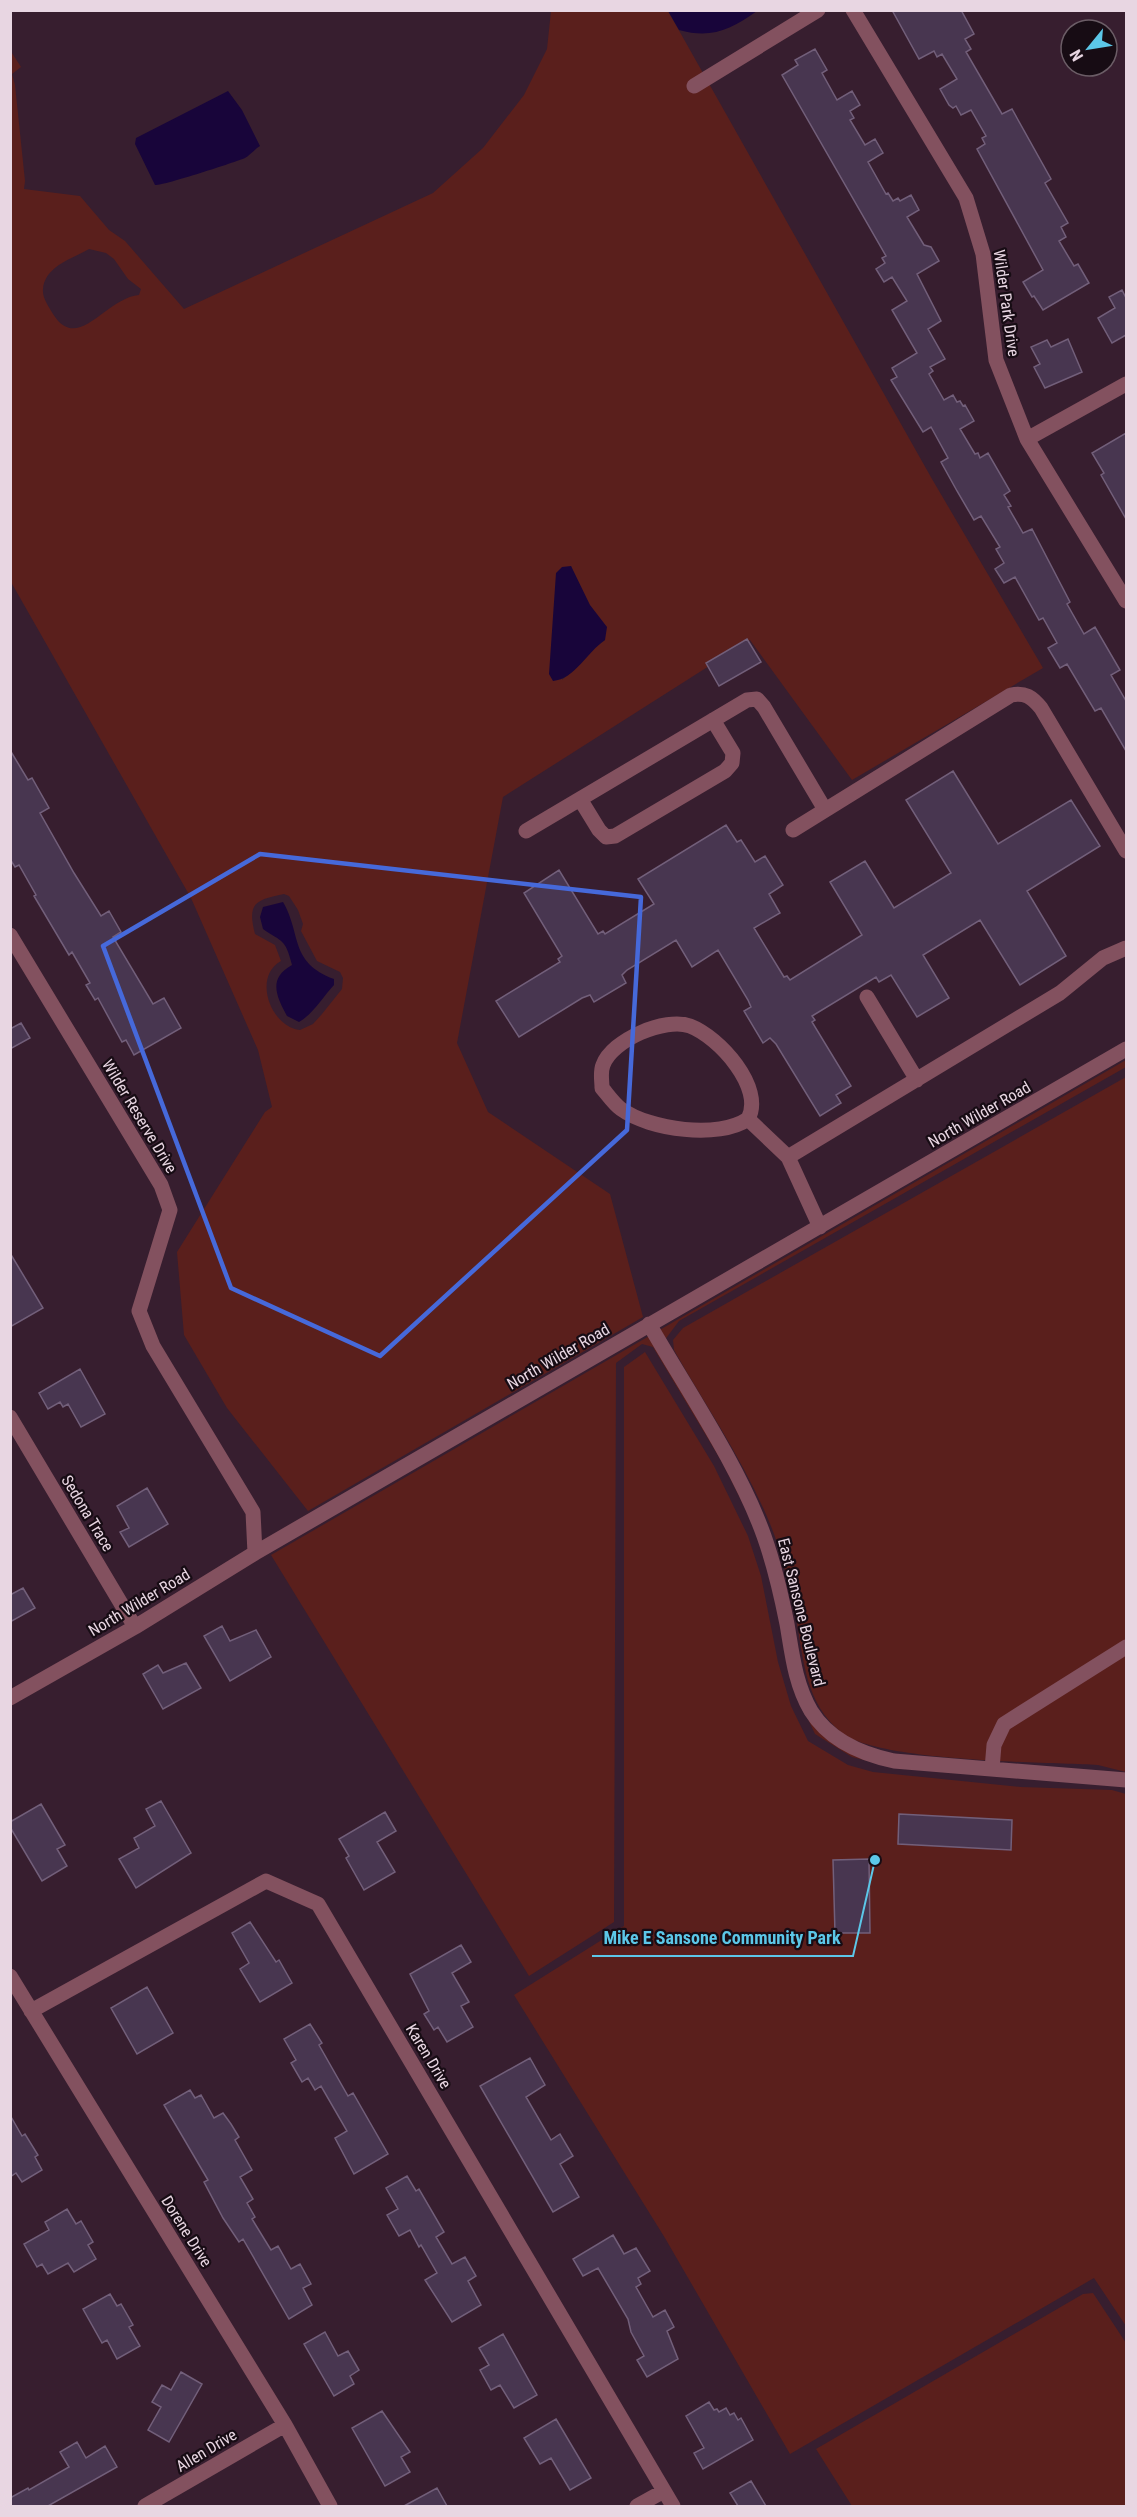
<svg xmlns="http://www.w3.org/2000/svg" width="1137" height="2517" viewBox="0 0 1137 2517" font-family="'Roboto Condensed',sans-serif">
	<rect width="100%" height="100%" fill="#371e2f"/>
	<path fill="#5a1f1c" fill-rule="evenodd" d="M551 11H668L932 479 1043 668 852 780 750 640 503 797 457 1043 488 1112 610 1194 643 1317 308 1511 227 1408 184 1335 177 1252 265 1112 272 1107 258 1050 191 898 11 582 10 50 21 67 12 74 15 85 25 181 24 189 80 196 109 230 125 241 184 309 433 193 483 148 524 95 547 49ZM89 249 106 253 114 259 128 279 141 289 139 295C105 298 78 354 53 314 49 307 42 298 43 289 45 266 72 259 89 249ZM571 566 605 640C588 651 578 668 562 680ZM284 894 289 896 298 910 303 924 301 931 317 961 340 972 343 978 342 989 322 1014 313 1024 300 1030C271 1027 252 977 281 961L275 945 255 934C247 903 255 900 284 894Z
		M1126 1060V1067L679 1321 664 1341 765 1537 815 1717 876 1763 852 1757 815 1734 800 1702 770 1574 757 1532 722 1462 653 1347 642 1344 616 1363 614 1922 529 1976 271 1555Z
		M1126 1077V1772L1098 1765C1045 1762 880 1762 842 1733 805 1703 804 1661 796 1618 790 1590 784 1561 774 1534 750 1470 708 1410 674 1350L673 1340 683 1328Z
		M645 1352 714 1466 748 1536 761 1576 778 1662 791 1706 808 1741 848 1765 873 1772 1021 1787 1112 1790 1126 1794V2326L1094 2278 790 2454 665 2238 514 1995 624 1926V1367Z
		M1093 2293 1126 2343V2506H852L816 2449 1083 2294Z"/>
	<path fill="#18053a" d="M668 11H757C730 30 711 39 679 30Z
		M228 91 242 110 260 146C255 149 250 155 245 158 236 162 159 187 155 185L135 144 136 138Z
		M571 566 590 605 607 627 605 640C587 652 575 679 553 681L549 674 556 573 562 567Z
		M283 902C302 935 289 962 334 979V985C322 998 314 1013 299 1022L287 1016C276 996 268 978 292 965 285 938 283 943 263 929L260 917 263 907Z"/>
	<path fill="#483650" stroke="#725f7a" stroke-width="1.5" d="M892 10H961L974 34 965 39 971 49 966 52 1002 114 1012 109 1051 179 1045 183 1068 223 1061 227 1066 237 1059 241 1074 266 1078 264 1089 283 1043 310 1034 296 1032 297 1023 282 1043 270 977 149 985 144 982 138 986 136 971 110 961 115 956 106 953 108 949 105 940 89 957 79 942 54 937 57 934 51 919 59Z
		M815 49 827 70 822 73 837 100 852 91 860 105 850 111 854 118 850 120 865 145 875 139 883 153 868 162 886 194 888 193 893 201 898 198 900 201 911 195 919 210 907 217 924 245 931 247 939 261 917 274 941 321 928 329 945 359 930 367 933 371 929 374 944 400 953 395 957 402 960 401 963 406 965 405 974 421 960 429 975 454 978 453 980 458 988 453 1010 491 1004 495 1011 506 1008 507 1023 533 1032 529 1070 602 1067 604 1084 634 1095 627 1120 670 1111 675 1126 701V751L1101 708 1095 711 1067 664 1060 668 1048 648 1057 643 1043 618 1039 620 1015 577 1004 583 995 569 1004 563 996 549 1000 547 981 516 974 520 957 491 941 462 948 458 931 427 923 432 891 380 897 377 892 368 917 353 892 310 907 301 892 277 884 282 876 269 885 263 882 258 886 256 782 75 798 65 795 60Z
		M1122 290 1126 298V335L1112 343 1098 318 1115 308 1109 297Z
		M1068 339 1082 372 1045 388 1034 367 1040 364 1031 347 1047 340 1051 347Z
		M1126 433V519L1101 475 1104 473 1092 453Z
		M747 639 761 662 719 686 706 663Z
		M10 750 28 780 32 778 49 808 40 813 74 873 101 916 109 911 121 932 113 937 153 1004 164 998 181 1028 134 1055 126 1040 122 1042 98 998 95 1000 86 985 90 983 72 952 69 955 34 896 36 895 19 865 15 867 10 859Z
		M953 771 998 844 1071 800 1100 846 1027 891 1066 956 1020 985 980 920 923 955 949 998 917 1017 891 975 879 982 876 977 812 1016 815 1020 812 1022 851 1086 836 1095 841 1103 820 1116 776 1044 770 1038 763 1043 744 1011 751 1007 748 1000 718 950 692 967 676 940 627 970 622 975 626 983 594 1002 590 995 582 998 519 1037 496 1001 560 962 558 959 562 956 524 893 559 870 598 934 603 931 605 934 654 904 638 879 726 825 737 842 741 840 755 862 765 856 783 885 769 894 780 913 754 928 784 977 787 976 790 980 862 935 830 882 865 861 894 908 951 873 906 800Z
		M21 1023 30 1038 10 1049V1029Z
		M10 1253 43 1308 10 1327Z
		M80 1369 105 1414 81 1427 68 1404 63 1407 60 1402 48 1409 39 1393Z
		M147 1488 168 1524 129 1547 120 1532 129 1528 117 1506Z
		M23 1588 35 1608 10 1622V1595Z
		M222 1626 230 1641 256 1630 271 1657 230 1681 204 1636Z
		M186 1663 201 1688 163 1709 143 1674 158 1665 163 1673Z
		M161 1801 191 1853 136 1888 119 1859 139 1848 134 1838 155 1826 146 1809Z
		M41 1804 65 1845 57 1849 67 1866 42 1881 10 1827V1822Z
		M385 1812 396 1831 377 1842 395 1872 364 1890 346 1858 349 1856 339 1839Z
		M899 1814 1012 1820 1011 1850 898 1844Z
		M869 1859 870 1933H835L833 1860Z
		M250 1922 276 1962 279 1960 292 1983 260 2002 240 1969 249 1963 232 1933Z
		M461 1945 471 1962 452 1973 469 2002 461 2006 473 2027 447 2042 438 2027 434 2030 424 2014 429 2011 410 1974Z
		M147 1987 173 2033 137 2054 111 2008Z
		M310 2024 322 2043 319 2045 348 2096 353 2093 388 2154 354 2174 335 2138 347 2131 321 2086 315 2090 308 2078 302 2082 291 2063 296 2060 284 2039Z
		M530 2058 545 2085 526 2097 551 2140 560 2134 573 2156 560 2164 579 2197 553 2212 480 2086Z
		M190 2090 195 2098 201 2095 214 2118 223 2113 231 2124 239 2137 235 2140 252 2170 240 2177 253 2199 247 2203 255 2217 252 2219 271 2250 278 2246 291 2269 300 2264 311 2284 303 2288 312 2305 289 2319 243 2239 239 2242 223 2218 204 2182 208 2180 164 2105Z
		M10 2115 22 2136 25 2134 38 2155 35 2157 42 2170 22 2182 16 2173 10 2177Z
		M407 2176 416 2191 419 2189 444 2232 436 2237 452 2264 465 2257 476 2276 468 2281 481 2305 452 2322 425 2280 437 2273 421 2245 419 2247 410 2230 399 2236 387 2215 398 2209 386 2188Z
		M67 2209 76 2224 81 2221 93 2242 88 2245 96 2259 74 2272 68 2263 48 2274 42 2264 37 2267 24 2244 49 2230 45 2222Z
		M613 2235 624 2254 636 2248 650 2271 638 2278 641 2284 636 2287 653 2317 665 2310 674 2327 667 2331 678 2359 647 2377 637 2360 644 2356 631 2332 628 2319 598 2268 583 2276 573 2259Z
		M110 2294 117 2306 121 2304 133 2325 129 2327 140 2346 117 2359 107 2340 102 2343 83 2309Z
		M325 2332 338 2356 348 2351 359 2370 350 2376 354 2384 334 2396 304 2344Z
		M503 2334 537 2395 514 2408 500 2385 491 2390 480 2370 489 2365 479 2348Z
		M181 2372 202 2384 169 2442 148 2430 161 2407 152 2402 162 2385 171 2390Z
		M709 2402 714 2410 717 2409 719 2412 726 2408 730 2415 734 2413 738 2420 741 2418 753 2440 703 2469 694 2453 704 2448 686 2416Z
		M382 2411 410 2452 401 2457 410 2472 385 2486 352 2428Z
		M556 2419 591 2478 570 2490 551 2458 540 2464 524 2438Z
		M77 2442 86 2458 105 2446 117 2467 48 2506H10V2498L28 2488 29 2490 69 2467 60 2452Z
		M751 2481 766 2506H738L730 2493Z
		M437 2488 447 2506H404Z"/>
	<g fill="none" stroke-linecap="round" stroke-linejoin="round">
		<path stroke="#83515f" stroke-width="15" d="M853 10 966 198 983 254 996 360 1027 439 1126 601
			M694 86 818 10
			M1027 439 1126 384
			M713 720 733 753 732 763 725 771 615 836 606 837 599 830 580 799 747 700 757 699 764 707 824 808
			M793 830 1011 695C1025 692 1032 697 1041 708L1126 851
			M526 831 580 799
			M10 935 161 1185 170 1210 139 1311 153 1346 253 1512 255 1553
			M867 997 917 1080
			M748 1119C765 1088 719 1037 690 1026 665 1017 612 1040 603 1065 600 1072 602 1081 602 1088 608 1095 614 1104 621 1109 650 1130 719 1139 748 1119L788 1157
			M820 1227 788 1157 1060 993 1103 958 1126 948
			M649 1324C687 1390 739 1466 764 1536 774 1564 781 1594 787 1624 792 1653 795 1684 811 1711 829 1740 861 1754 894 1761L1126 1780
			M10 1417 135 1627
			M10 1698 135 1627 255 1553 1126 1049
			M992 1769 994 1745 1004 1724 1126 1647
			M10 1976 285 2425 330 2506
			M31 2011 266 1881 318 1904 673 2506
			M145 2506 285 2425
			M637 2506 664 2491"/>
	</g>
	<path fill="none" stroke="#4669da" stroke-width="4.5" stroke-linejoin="round" d="M260 854 641 897 627 1130 380 1356 231 1288 103 946Z"/>
	<g text-anchor="middle" stroke-width="4.5" stroke-linejoin="round" paint-order="stroke">
		<g font-size="16" fill="#e8d6e2" stroke="#170c14">
			<text transform="translate(1007 303) rotate(82)" y="6">Wilder Park Drive</text>
			<text transform="translate(979 1114) rotate(-30)" y="6">North Wilder Road</text>
			<text transform="translate(140 1116) rotate(59)" y="6">Wilder Reserve Drive</text>
			<text transform="translate(558 1356) rotate(-30)" y="6">North Wilder Road</text>
			<text transform="translate(88 1513) rotate(59)" y="6">Sedona Trace</text>
			<text transform="translate(139 1602) rotate(-31)" y="6">North Wilder Road</text>
			<text transform="translate(802 1612) rotate(76)" y="6">East Sansone Boulevard</text>
			<text transform="translate(429 2056) rotate(59)" y="6">Karen Drive</text>
			<text transform="translate(187 2231) rotate(58)" y="6">Dorene Drive</text>
			<text transform="translate(206 2450) rotate(-31)" y="6">Allen Drive</text>
		</g>
	</g>
	<path fill="none" stroke="#5cc7e8" stroke-width="2" d="M875 1860L853 1956H592"/>
	<circle fill="#5cc7e8" stroke="#170c14" stroke-width="2" cx="875" cy="1860" r="6"/>
	<g font-size="18" text-anchor="middle" font-weight="bold" fill="#5cc7e8" stroke="#170c14" stroke-width="4.5" stroke-linejoin="round" paint-order="stroke">
		<text x="722" y="1944">Mike E Sansone Community Park</text>
	</g>
	<rect width="1137" height="2517" fill="none" stroke="#e8d6e2" stroke-width="24"/>
	<g transform="translate(1089 48) rotate(240)"><circle r="28" fill="#170c14" stroke="#6b5d66" stroke-width="1.5"/>
	<path d="M0-4.5L10 22L0 15L-10 22Z" fill="#5cc7e8"/>
	<text y="-9" font-size="16" font-weight="bold" text-anchor="middle" fill="#e8d6e2">N</text>
	</g>
</svg>
